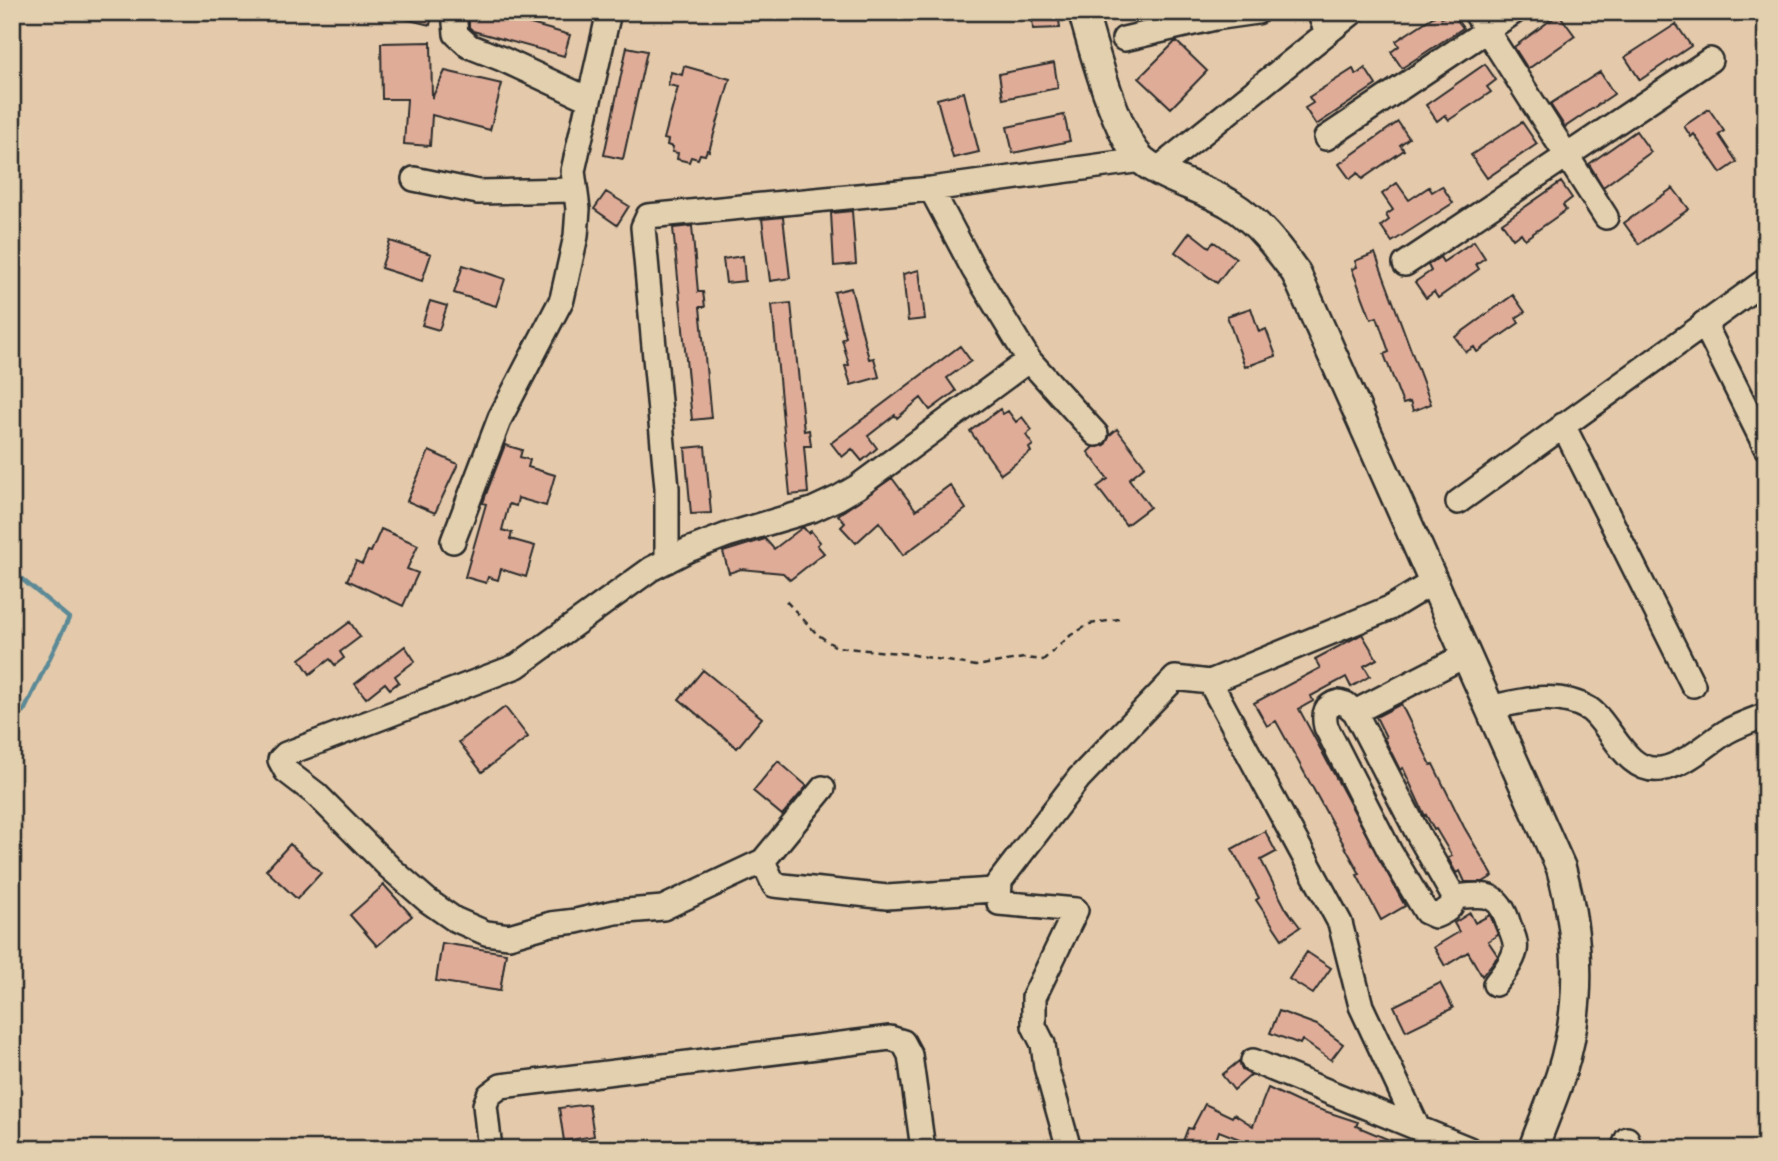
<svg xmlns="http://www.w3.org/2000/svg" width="1778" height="1161" viewBox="0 0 1778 1161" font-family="'Shantell Sans',sans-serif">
	<rect width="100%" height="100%" fill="#e4caab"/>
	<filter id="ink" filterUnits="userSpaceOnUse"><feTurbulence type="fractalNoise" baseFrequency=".0143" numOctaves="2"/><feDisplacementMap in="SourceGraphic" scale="14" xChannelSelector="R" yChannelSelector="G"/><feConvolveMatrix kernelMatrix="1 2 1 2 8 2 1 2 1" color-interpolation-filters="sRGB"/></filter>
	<g filter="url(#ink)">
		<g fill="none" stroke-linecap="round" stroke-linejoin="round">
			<path stroke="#5c8996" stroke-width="4.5" d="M12 571 69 618 24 711 12 714"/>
		</g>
		<path fill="#dfac98" stroke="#2b2b2b" stroke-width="2" d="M397 12H433L430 25 397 17Z
			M469 12H488L570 35 564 56 473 31 469 27Z
			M1041 12H1058L1060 28 1033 29 1032 17 1041 16Z
			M1451 12 1463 28 1402 68 1391 52 1399 46 1396 41 1439 13 1442 18Z
			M1559 14 1575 36 1528 69 1514 47Z
			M1676 24 1691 46 1640 80 1625 57Z
			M1176 41 1207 71 1171 108 1139 78Z
			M431 42 432 98 445 71 502 84 490 130 432 115 430 146 404 144 407 99H382L381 43Z
			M627 47 647 51 623 159 604 155Z
			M1054 63 1058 88 1003 99 999 74Z
			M1485 64 1496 80 1487 87 1491 92 1449 120 1445 115 1437 121 1426 105Z
			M684 66 730 79 709 151 707 150 705 155 700 154 698 159 691 157 689 162 677 159 678 153 672 152 673 147 667 145 668 140 664 139 678 87 668 85 671 72 682 75Z
			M1365 68 1376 85 1316 125 1305 108 1313 103 1309 97 1353 69 1356 75Z
			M1600 72 1614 94 1565 127 1550 104Z
			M964 92 979 152 953 158 937 99Z
			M1709 109 1724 131 1719 135 1737 162 1721 173 1694 134 1691 137 1684 126Z
			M1064 115 1070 141 1013 153 1007 127Z
			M1398 122 1409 138 1400 145 1404 150 1362 179 1358 173 1350 179 1339 164Z
			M1522 122 1537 144 1487 178 1471 155Z
			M1636 131 1651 152 1603 187 1589 164Z
			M1561 182 1572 198 1563 205 1566 210 1525 239 1521 233 1513 239 1502 223Z
			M1397 183 1409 200 1429 187 1432 192 1442 186 1453 203 1392 242 1381 226 1389 220 1386 215 1393 210 1382 194Z
			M1673 188 1689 209 1639 244 1624 223Z
			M606 192 629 206 617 225 594 209Z
			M852 211 856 264 834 266 831 213Z
			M783 217 790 278 770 281 762 219Z
			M692 226 698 292H703L705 307H700L711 418 692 420 673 228Z
			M1190 232 1209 247 1214 242 1236 258 1217 283 1175 252Z
			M390 241 431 254 422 281 381 268Z
			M1474 241 1485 258 1476 264 1479 269 1438 298 1434 292 1426 298 1415 282 1431 271 1428 265 1440 257 1443 262Z
			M1375 253 1431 404 1413 411 1410 402 1403 404 1384 354 1389 352 1377 317 1371 319 1352 269 1357 267 1355 261Z
			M743 256 745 281 726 283 723 259Z
			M463 265 505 279 496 306 454 293Z
			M919 270 925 319 908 321 903 274Z
			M851 288 869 359 874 358 879 377 851 385 845 366 849 365 842 339 846 337 834 292Z
			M1513 295 1525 312 1516 318 1519 323 1477 352 1474 347 1466 352 1455 337Z
			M430 301 447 306 439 330 422 325Z
			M791 303 804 431 809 430 811 446H804L808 493 790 495 772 305Z
			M1251 308 1259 332 1266 329 1276 356 1245 367 1227 316Z
			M960 346 971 361 947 378 956 391 930 410 921 398 897 418 895 415 868 436 877 448 862 461 852 449 842 457 831 443Z
			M1000 409 1003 414 1008 411 1016 422 1022 417 1032 430 1026 435 1033 445 1029 448 1031 452 1001 474 970 431Z
			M1117 429 1145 466 1129 479 1150 507 1126 525 1097 487 1108 479 1088 452 1093 447 1105 445 1110 435Z
			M505 445 522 450 520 457 530 460 528 467 555 475 546 506 518 498 516 506 509 504 502 530 512 533 510 539 535 546 526 577 501 569 498 580 488 577 486 583 465 577 486 504 483 503 485 497Z
			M705 446 711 513 691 514 685 448Z
			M429 451 458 464 435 513 407 501Z
			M892 478 916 510 950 485 966 509 903 555 879 522 856 543 841 527 845 523 838 515Z
			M803 527 808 533 811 531 820 542 817 545 824 553 790 580 783 573 741 569 729 573 723 552 765 539 774 549Z
			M381 529 418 545 407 569 418 573 403 606 347 580 356 561 362 564 368 551 371 552Z
			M350 622 360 637 340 652 344 658 335 665 330 659 310 674 300 659Z
			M1362 634 1377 659 1364 666 1370 676 1351 687 1346 677 1311 696 1313 701 1299 709 1405 906 1381 920 1357 875 1360 874 1276 721 1267 726 1254 703 1320 668 1315 659Z
			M405 646 415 661 395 676 399 682 390 689 385 683 366 698 355 684Z
			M703 670 762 718 737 748 679 699Z
			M1401 704 1431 765 1433 764 1464 827 1493 876 1483 882H1465L1460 871 1456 873 1448 858 1452 856 1436 829 1434 830 1426 815 1425 816 1403 768 1400 770 1384 738 1386 737 1376 717Z
			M505 707 528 737 482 772 459 742Z
			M778 761 807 786 782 815 753 791Z
			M1265 831 1276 852 1261 860 1285 907 1300 927 1282 939 1256 900 1259 898 1232 849Z
			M290 844 321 873 297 899 266 870Z
			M384 885 412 916 377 946 350 915Z
			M1470 913 1475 923 1490 915 1498 935 1488 941 1498 956 1482 976 1468 952 1445 966 1434 947 1459 932 1454 923Z
			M442 943 506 953 500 991 436 981Z
			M1307 952 1331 968 1313 994 1289 979Z
			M1440 983 1453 1008 1406 1031 1394 1006Z
			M1279 1011 1317 1025 1343 1044 1331 1060 1302 1040 1300 1044 1270 1033Z
			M1239 1061 1242 1070 1251 1075 1234 1090 1222 1075Z
			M1268 1088 1300 1103 1358 1122 1356 1126 1411 1149H1265L1219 1131 1213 1149H1180L1188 1128 1192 1129 1205 1104 1232 1117 1234 1114 1253 1126Z
			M589 1104 594 1136 564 1141 559 1108Z"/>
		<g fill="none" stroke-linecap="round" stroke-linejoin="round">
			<defs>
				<path id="minor" d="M454 12 456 34 469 46 502 59 588 99
					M1319 12 1327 33
					M1475 12 1606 217
					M1124 39 1215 18 1257 12
					M1326 138 1514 12
					M1158 169 1353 12
					M414 179 478 192 574 190
					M931 189 974 270 1029 360 1096 434
					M1405 264 1710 60
					M1704 323 1766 448
					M1563 425 1693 685
					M1458 502 1766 280
					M453 541 500 418 562 299 576 236 578 209 573 171 609 12
					M667 561V488L643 227 648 216 931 189 1142 160
					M1210 682 1340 923 1361 1006 1418 1128
					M1339 702 1346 704 1355 712 1419 836 1454 897C1453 908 1445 912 1435 916L1426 912 1390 852 1326 727C1323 714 1325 705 1339 702Z
					M1489 708C1521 701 1558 690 1589 709 1612 725 1625 774 1661 769 1685 765 1706 745 1726 732 1738 725 1753 720 1766 715
					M1355 712 1466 655
					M823 788 763 861 774 885 887 897 993 890 1079 778 1175 678 1210 682 1390 608 1433 582
					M763 861 663 908 615 912 576 921 551 924 509 936 486 933 454 919 428 901 390 868 316 794 286 771 280 760 286 754 517 666 651 569 688 550 727 535 812 510 838 498 857 487 1029 360
					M1000 882 999 903 1076 910 1034 997V1026L1043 1044 1046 1067 1069 1149
					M1454 897C1486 894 1499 891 1509 925 1512 933 1517 942 1515 951 1512 963 1502 975 1495 984
					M1253 1061 1469 1149
					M490 1149 485 1105 489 1095 501 1086 890 1038 903 1042 910 1055 923 1149
					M1623 1149 1627 1139"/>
				<path id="major" d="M1083 12C1092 45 1118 140 1143 161 1167 180 1204 188 1230 204 1258 221 1277 247 1296 273L1561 868C1580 937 1583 1005 1561 1074 1553 1099 1542 1124 1533 1149"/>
			</defs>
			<use href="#minor" stroke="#2b2b2b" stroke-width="28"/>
			<use href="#major" stroke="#2b2b2b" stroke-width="33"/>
			<path stroke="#2b2b2b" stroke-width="2.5" stroke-dasharray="7 5" stroke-linecap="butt" d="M786 601 817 634 836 647 909 654 976 666 1024 658 1043 660 1071 635 1090 624 1119 619"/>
			<use href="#minor" stroke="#e3d0ae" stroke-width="23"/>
			<use href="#major" stroke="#e3d0ae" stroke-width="28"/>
		</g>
	</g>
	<rect width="1778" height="1161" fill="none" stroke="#e3d0ae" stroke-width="42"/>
	<rect x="21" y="21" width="1736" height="1119" fill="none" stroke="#2b2b2b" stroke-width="2.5" filter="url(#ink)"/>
</svg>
